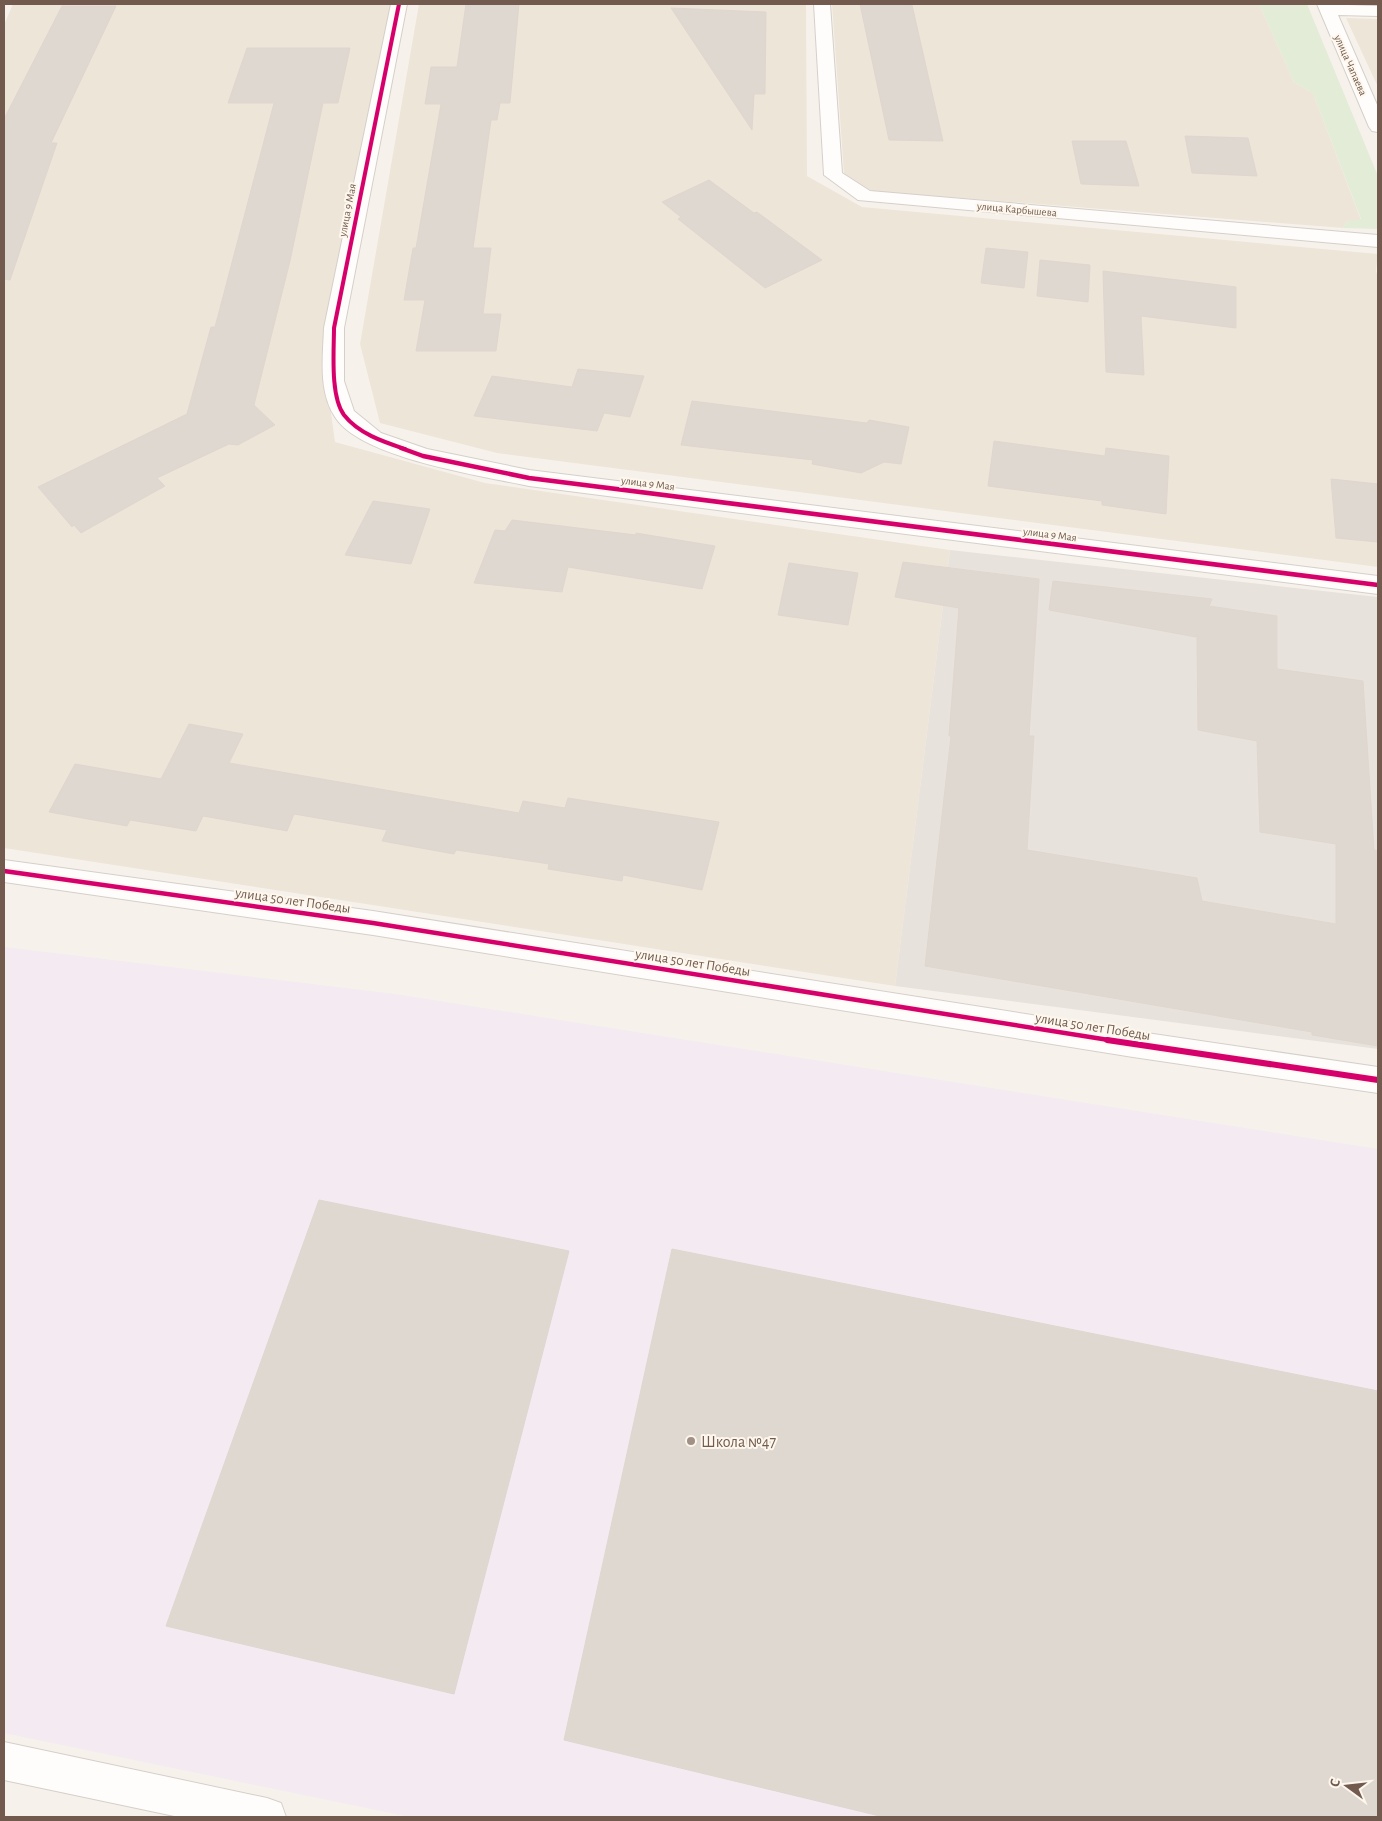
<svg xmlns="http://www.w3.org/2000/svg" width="1382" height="1821" viewBox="0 0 1382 1821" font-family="'Alegreya Sans',sans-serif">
	<rect width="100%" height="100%" fill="#f6f2eb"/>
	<path fill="#eee5d9" d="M13 4H391L322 347 335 442 485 483 950 550 895 986 4 848V25Z
		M419 4H806L807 176 862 207 1378 254 1376 271 1378 277V567L497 453 380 423 360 344Z
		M832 4H1259L1294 82 1313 93 1361 220 1346 222 1343 228 872 191 844 174Z
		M1346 18 1378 19V87Z"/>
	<path fill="#e8e2dc" d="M950 550 1378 597V1049L895 986Z"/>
	<path fill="#f3eaf2" d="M4 947 395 994 1378 1149V1817H410L4 1733Z"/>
	<path fill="#e3ecd7" d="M1259 4H1307L1378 176V229L1343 228 1346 222 1361 219 1313 93 1294 82Z"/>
	<path fill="#dfd8d1" stroke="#dfd6ce" d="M466 4H519L510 103H500L497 120H491L473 248H491L483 314H501L496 351H416L425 300H404L413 248H416L441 104H425L431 67H457Z
		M860 4 912 5 943 141 889 140Z
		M62 6H116L51 143H57L10 280 4 279V119Z
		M671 8 766 12 765 94H754L752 130Z
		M247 48H350L338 103H323L290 261 254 405 275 425 238 445 229 444 157 478 165 486 81 533 74 525 72 527 38 487 187 414 211 327H215L274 103H228Z
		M1185 136 1248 138 1257 176 1192 173Z
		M1072 141H1126L1139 186 1081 184Z
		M709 180 754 213 757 212 822 260 765 288 678 219 681 217 662 202Z
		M986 248 1028 252 1024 288 981 283Z
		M1040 260 1090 265 1088 302 1037 296Z
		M1103 271 1236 287V328L1141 316 1144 375 1106 372Z
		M578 369 644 376 630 417 604 413 597 431 474 416 492 376 572 387Z
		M692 401 867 423 869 420 909 427 901 464 884 462 861 473 812 464 813 460 681 445Z
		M994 441 1105 456 1106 448 1169 456 1166 514 1102 505V501L988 486Z
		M1331 479 1378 484V542L1336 538Z
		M373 501 430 509 411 564 345 555Z
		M512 520 636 535V533L715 546 702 589 568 567 562 592 474 583 495 530 505 531Z
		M903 562 1039 579 1029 736H1034L1027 850 1197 878 1202 901 1336 924V844L1260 832 1257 741 1198 730 1197 634 1196 637 1049 610 1053 581 1212 599 1209 606 1277 616V669L1363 681 1374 850 1378 851V1046L1312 1035V1032L925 966 951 736H949L959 608 895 597Z
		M789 563 858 573 848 625 778 615Z
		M189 724 243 734 229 763 519 813 523 801 565 808 568 798 719 822 702 890 623 875 622 881 548 869 549 864 456 850 454 854 382 841 387 830 294 814 287 831 203 816 196 831 130 820 127 826 49 812 75 764 161 779Z
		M319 1200 569 1251 454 1694 166 1626Z
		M672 1249 1378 1391V1817H884L564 1740Z"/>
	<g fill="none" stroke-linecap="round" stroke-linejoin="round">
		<defs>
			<path id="minor" d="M391 4H407L344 328V381L354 411 381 433 427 449 529 470 1378 576V594L529 486C483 476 360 458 335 417 318 391 323 357 324 328Z
				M814 4H830L842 173 870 191 1378 235V247L858 200 824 175Z
				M1317 4 1378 6V16L1338 15 1378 107V132L1372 131 1369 127Z
				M4 860 373 911 1133 1031 1378 1067V1093L1133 1057 373 935 4 882Z
				M4 1742 267 1798 281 1803 286 1817H179L4 1780Z"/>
		</defs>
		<use href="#minor" stroke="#d5cfc9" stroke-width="2"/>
		<use href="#minor" fill="#fefdfc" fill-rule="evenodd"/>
		<defs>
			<path id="cycleway-far2" d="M399 4 334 328C334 351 330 396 344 415 359 434 384 442 405 449"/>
			<path id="cycleway-far1" d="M401 448 423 456 529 478 1378 585
				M4 871 373 923 1115 1041"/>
			<path id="cycleway" d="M1107 1040 1378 1080"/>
		</defs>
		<use href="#cycleway-far2" stroke="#fdf7ed" stroke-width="5.5"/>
		<use href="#cycleway-far1" stroke="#fdf7ed" stroke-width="8"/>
		<use href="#cycleway" stroke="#fdf7ed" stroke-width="9"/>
		<use href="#cycleway-far2" stroke="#d6006c" stroke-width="4"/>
		<use href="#cycleway-far1" stroke="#d6006c" stroke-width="4.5"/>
		<use href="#cycleway" stroke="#d6006c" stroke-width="6"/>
	</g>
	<circle fill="#a09085" stroke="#fdf7ed" stroke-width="2" cx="691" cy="1441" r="5"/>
	<g text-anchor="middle" stroke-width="4" stroke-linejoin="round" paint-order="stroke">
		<g font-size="11" fill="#725b4e" stroke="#fdf7ed">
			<text transform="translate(1351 65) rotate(66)" y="4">улица Чапаева</text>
			<text transform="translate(1017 209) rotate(5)" y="4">улица Карбышева</text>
			<text transform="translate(347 210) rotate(-79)" y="4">улица 9 Мая</text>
			<text transform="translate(648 483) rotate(7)" y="4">улица 9 Мая</text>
			<text transform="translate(1050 534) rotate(7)" y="4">улица 9 Мая</text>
		</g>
		<g font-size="14" fill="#725b4e" stroke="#fdf7ed">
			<text transform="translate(293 900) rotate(8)" y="5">улица 50 лет Победы</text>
			<text transform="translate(693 962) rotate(9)" y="5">улица 50 лет Победы</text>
			<text transform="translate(1093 1026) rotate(9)" y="5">улица 50 лет Победы</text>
		</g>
		<g font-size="16" fill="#725b4e" stroke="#fdf7ed" text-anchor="start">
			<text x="701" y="1447">Школа №47</text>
		</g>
	</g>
	<rect width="1382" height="1821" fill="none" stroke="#725b4e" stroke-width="10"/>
	<g transform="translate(1347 1786) rotate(285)" stroke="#fdf7ed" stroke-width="4" paint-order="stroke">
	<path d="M0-4L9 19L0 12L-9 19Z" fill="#725b4e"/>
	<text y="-8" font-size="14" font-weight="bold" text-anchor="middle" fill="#725b4e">С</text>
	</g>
</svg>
